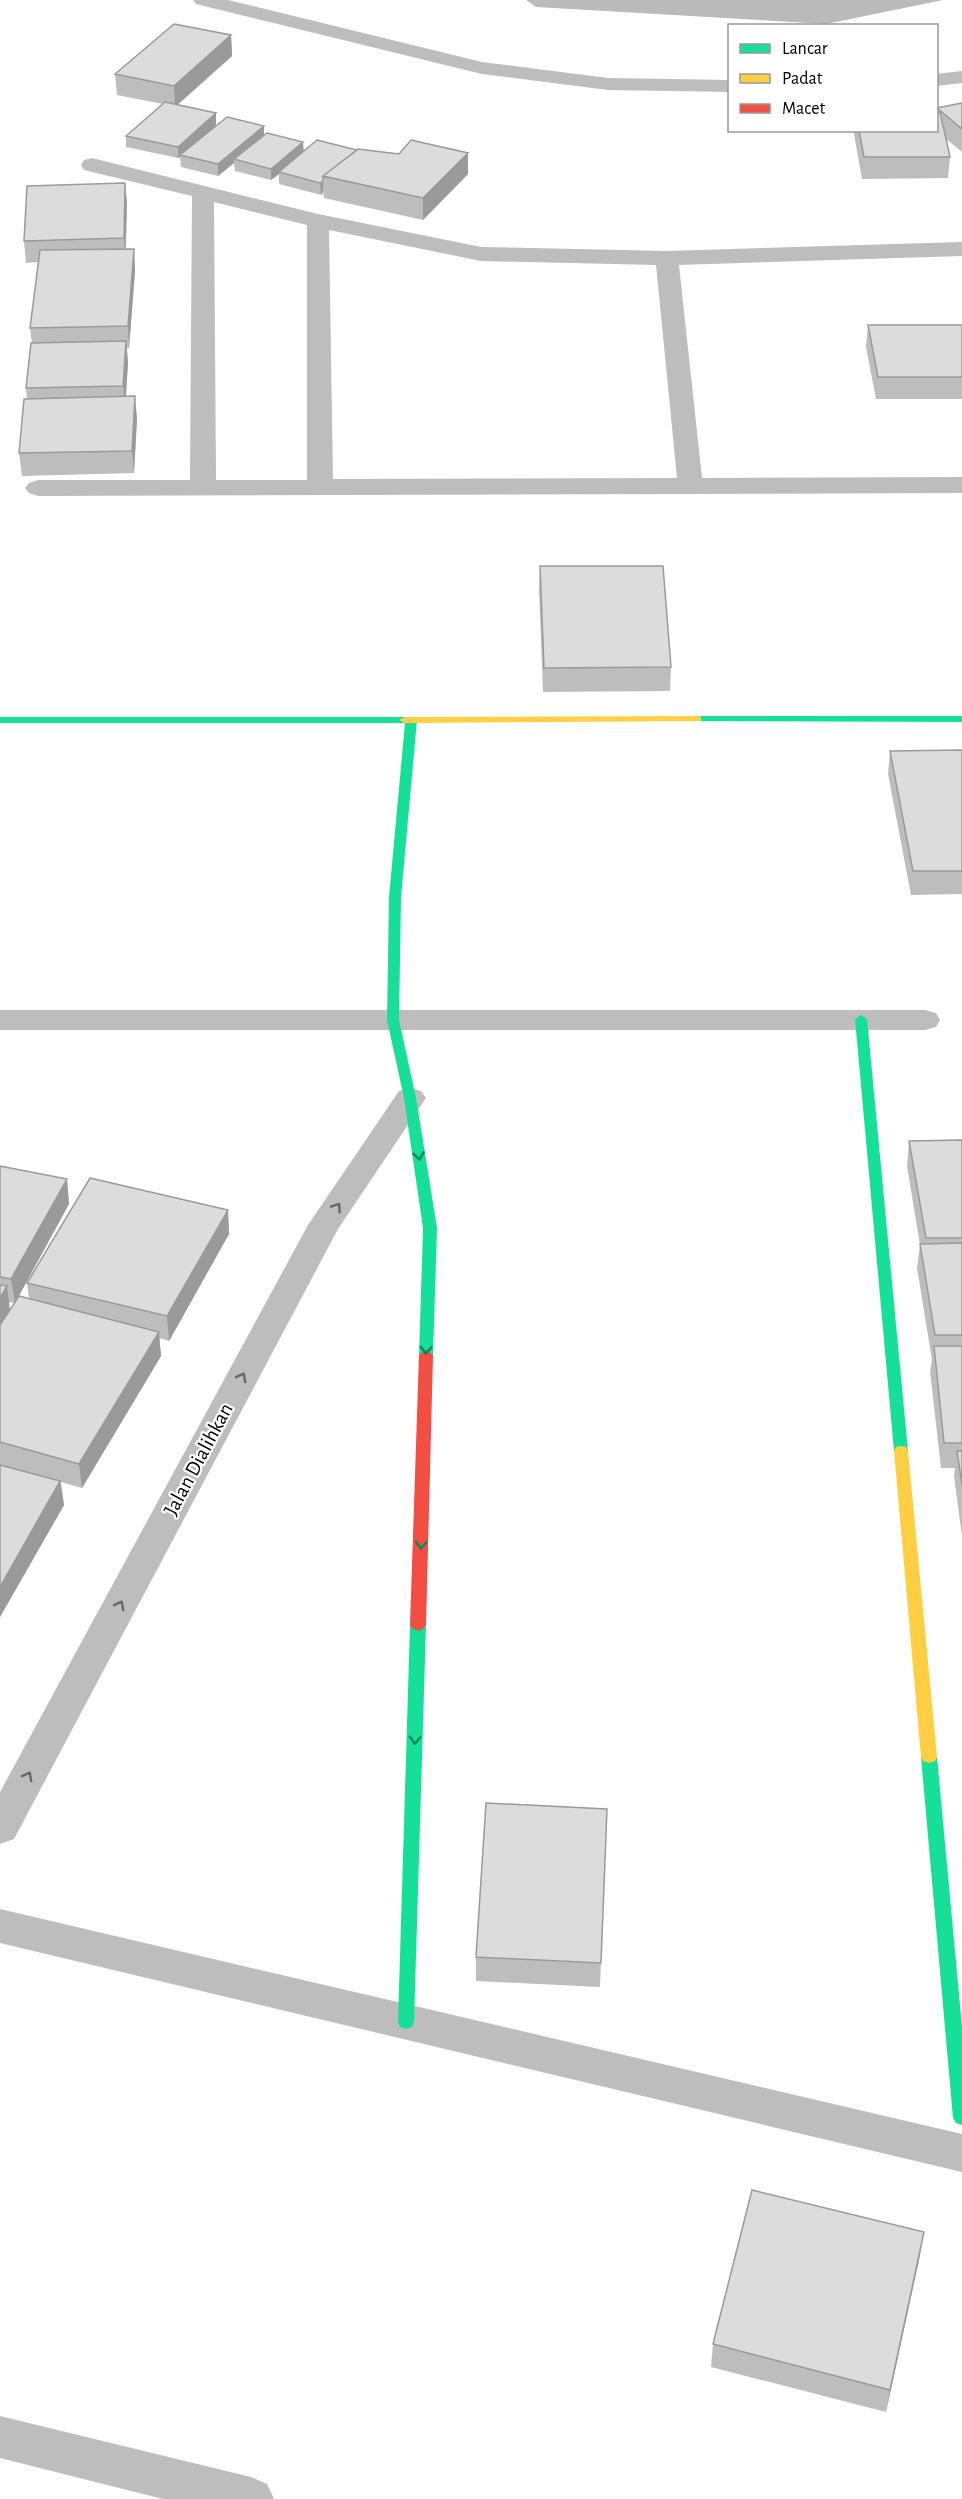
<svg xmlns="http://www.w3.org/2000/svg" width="962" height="2499" viewBox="0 0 962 2499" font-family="'Alegreya Sans',sans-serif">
	<rect width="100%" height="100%" fill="#fff"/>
	<path fill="#bababa" d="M526 0H943L826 24 536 7Z"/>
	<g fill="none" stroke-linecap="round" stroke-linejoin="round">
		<path fill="#bdbdbd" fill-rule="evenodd" d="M193 0H228L482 62 608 78 730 80V92L608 90 482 74 196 4Z
			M962 71V83L936 86V74Z
			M92 158 318 214 481 247 667 251 962 242V256L679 265 702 478 962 477V493L38 496 29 493 25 488 29 483 38 480H190L192 196 84 170 81 165 84 160ZM214 202 307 225V480H216ZM329 230 481 261 656 265 677 478 333 479Z
			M0 1010H925L936 1013 940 1020 936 1027 925 1030H0Z
			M410 1088 421 1091 426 1098 338 1229 14 1839 0 1844V1792L308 1225 399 1091Z
			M0 1909 962 2134V2172L0 1943Z
			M0 2416 251 2477 267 2484 274 2499H163L0 2458Z"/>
		<path fill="#16e098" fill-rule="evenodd" d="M697 716H962V722L693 721V717Z
			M0 717H411L417 720 401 897 399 1020 416 1098 437 1228 433 1355 431 1359 426 1360 419 1355 423 1228 404 1098 387 1020 389 897 405 723H0Z
			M861 1015 867 1019 908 1451 906 1455H896L894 1451 855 1019Z
			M418 1619 423 1621 426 1625 414 2022 412 2027 406 2029 400 2027 398 2022 410 1625 413 1621Z
			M929 1751 935 1753 937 1757 962 2027V2125L956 2123 953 2118 921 1757 923 1753Z"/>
		<path fill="#ffcf43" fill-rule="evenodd" d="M697 716 701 717V721L405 723 399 720 405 717Z
			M901 1446 906 1447 908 1451 937 1757 935 1761 929 1763 923 1761 921 1757 894 1451 896 1447Z"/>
		<path fill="#f24e42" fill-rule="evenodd" d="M426 1350 433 1355 426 1625 423 1629 418 1631 413 1629 410 1625 419 1355Z"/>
	</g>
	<path fill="#bdbdbd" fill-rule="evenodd" d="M231 35 232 56 177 105 216 125 199 140 264 126V136L304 152 357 150 399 154 468 153V174L423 220 324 198 323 192 321 195 279 184V174L271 180 235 171 234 163 218 176 181 167 180 157 178 158 126 147V136L163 104 117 95 115 74Z
		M962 103V152L946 139 950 157 948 178 862 179 854 134V130H936L937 108Z
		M125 183 127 204 126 249H134L135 271 129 348 127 349 128 363 126 396 137 418 134 473 22 476 19 453 27 399 26 388 32 343 30 328 39 262 26 263 24 241Z
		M868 325H962V399H876L866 347Z
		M540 566 671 667 670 691 543 692 539 589Z
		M962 750V894L911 895 888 774 890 751Z
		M962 1140V1536L954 1476 955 1468H941L930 1371 932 1360 917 1268 920 1245 907 1166 909 1141Z
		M0 1166 67 1179 69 1204 16 1301 29 1298 27 1283 228 1210 229 1234 169 1341 159 1338 161 1356 82 1488 61 1482 64 1505 0 1617ZM9 1302 14 1303 10 1310Z
		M607 1809 600 1987 476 1981V1957Z
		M920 2255 886 2412 711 2367 713 2344Z"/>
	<path fill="#9a9a9a" d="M231 35 232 56 175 107 174 86Z
		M216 113V125L182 156 180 155V157L178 158V147Z
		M264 126V138L234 159V163L218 176V164Z
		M303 142 304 154 279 172V174L271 180V169Z
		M468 153V174L423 220V198Z
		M323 181V192L321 195 320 183Z
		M125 183 127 204 125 260 124 238Z
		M134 249 135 271 129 348 128 326Z
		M126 341 128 363 125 408 123 386Z
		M135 396 137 418 134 473 132 451Z
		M67 1179 69 1204 15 1303 11 1279Z
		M228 1210 229 1234 169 1341 167 1316Z
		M7 1286 10 1311 0 1329V1298Z
		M159 1332 161 1356 82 1488 79 1464Z
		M60 1481 64 1505 0 1617V1587Z
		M924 2232 920 2255 886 2412 890 2390Z"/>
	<path fill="#dcdcdc" stroke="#9a9a9a" stroke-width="1.5" d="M174 24 231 35 174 86 115 74Z
		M165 102 216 113 178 147 126 136Z
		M962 103V129L937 108Z
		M940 112 950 157H864L859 130H936V113Z
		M227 117 264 126 218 164 180 155Z
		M267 133 303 142 271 169 234 159Z
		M317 140 357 150 323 176V181L320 183 279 172Z
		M411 140 468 153 423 198 323 176 358 149 399 154Z
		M125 183 124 238 24 241 27 186Z
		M134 249 128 326 30 328 40 250Z
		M868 325H962V377H878Z
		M126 341 123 386 26 388 31 343Z
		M135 396 132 451 19 453 24 399Z
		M540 566H663L671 667 544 668Z
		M962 750V871H913L890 751Z
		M962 1140V1238H926L909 1141Z
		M0 1166 67 1179 11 1279 0 1277Z
		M90 1178 228 1210 167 1316 27 1283Z
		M962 1243V1335H935L920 1244Z
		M0 1285 7 1286 0 1298Z
		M19 1296 159 1332 79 1464 0 1442V1325Z
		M934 1346H962V1443H944Z
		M957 1451H962V1485Z
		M0 1465 60 1481 0 1587Z
		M486 1803 607 1809 601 1963 476 1957Z
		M752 2190 924 2232 890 2390 713 2344Z"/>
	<defs><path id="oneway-chevron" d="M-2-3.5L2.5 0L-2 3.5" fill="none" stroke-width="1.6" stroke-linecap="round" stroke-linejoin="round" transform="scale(1.5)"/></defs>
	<g stroke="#0d865b">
		<use href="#oneway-chevron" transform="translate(419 1156) rotate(81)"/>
		<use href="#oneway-chevron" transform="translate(426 1350) rotate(92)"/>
		<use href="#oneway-chevron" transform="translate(421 1545) rotate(92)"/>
		<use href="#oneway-chevron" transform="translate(415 1740) rotate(92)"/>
	</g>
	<g stroke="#686868">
		<use href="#oneway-chevron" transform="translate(337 1207) rotate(-56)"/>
		<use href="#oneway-chevron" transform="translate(242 1377) rotate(-62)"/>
		<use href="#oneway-chevron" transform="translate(120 1605) rotate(-62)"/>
		<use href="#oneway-chevron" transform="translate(28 1776) rotate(-62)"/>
	</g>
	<g text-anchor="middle" stroke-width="4.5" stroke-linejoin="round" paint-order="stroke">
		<g font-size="21" fill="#000" stroke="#fff">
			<text transform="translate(198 1459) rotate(-62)" y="7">Jalan Dialihkan</text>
		</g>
	</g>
	<rect x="728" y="24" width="210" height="108" fill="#ffffff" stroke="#999999" stroke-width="1.5"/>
	<rect x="740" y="44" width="30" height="9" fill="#16e098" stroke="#999999" stroke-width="1.5"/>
	<text x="782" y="54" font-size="18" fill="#000000">Lancar</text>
	<rect x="740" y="74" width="30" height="9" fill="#ffcf43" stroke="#999999" stroke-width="1.5"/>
	<text x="782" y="84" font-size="18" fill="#000000">Padat</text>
	<rect x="740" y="104" width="30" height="9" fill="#f24e42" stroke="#999999" stroke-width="1.5"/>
	<text x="782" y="114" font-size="18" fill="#000000">Macet</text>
</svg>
